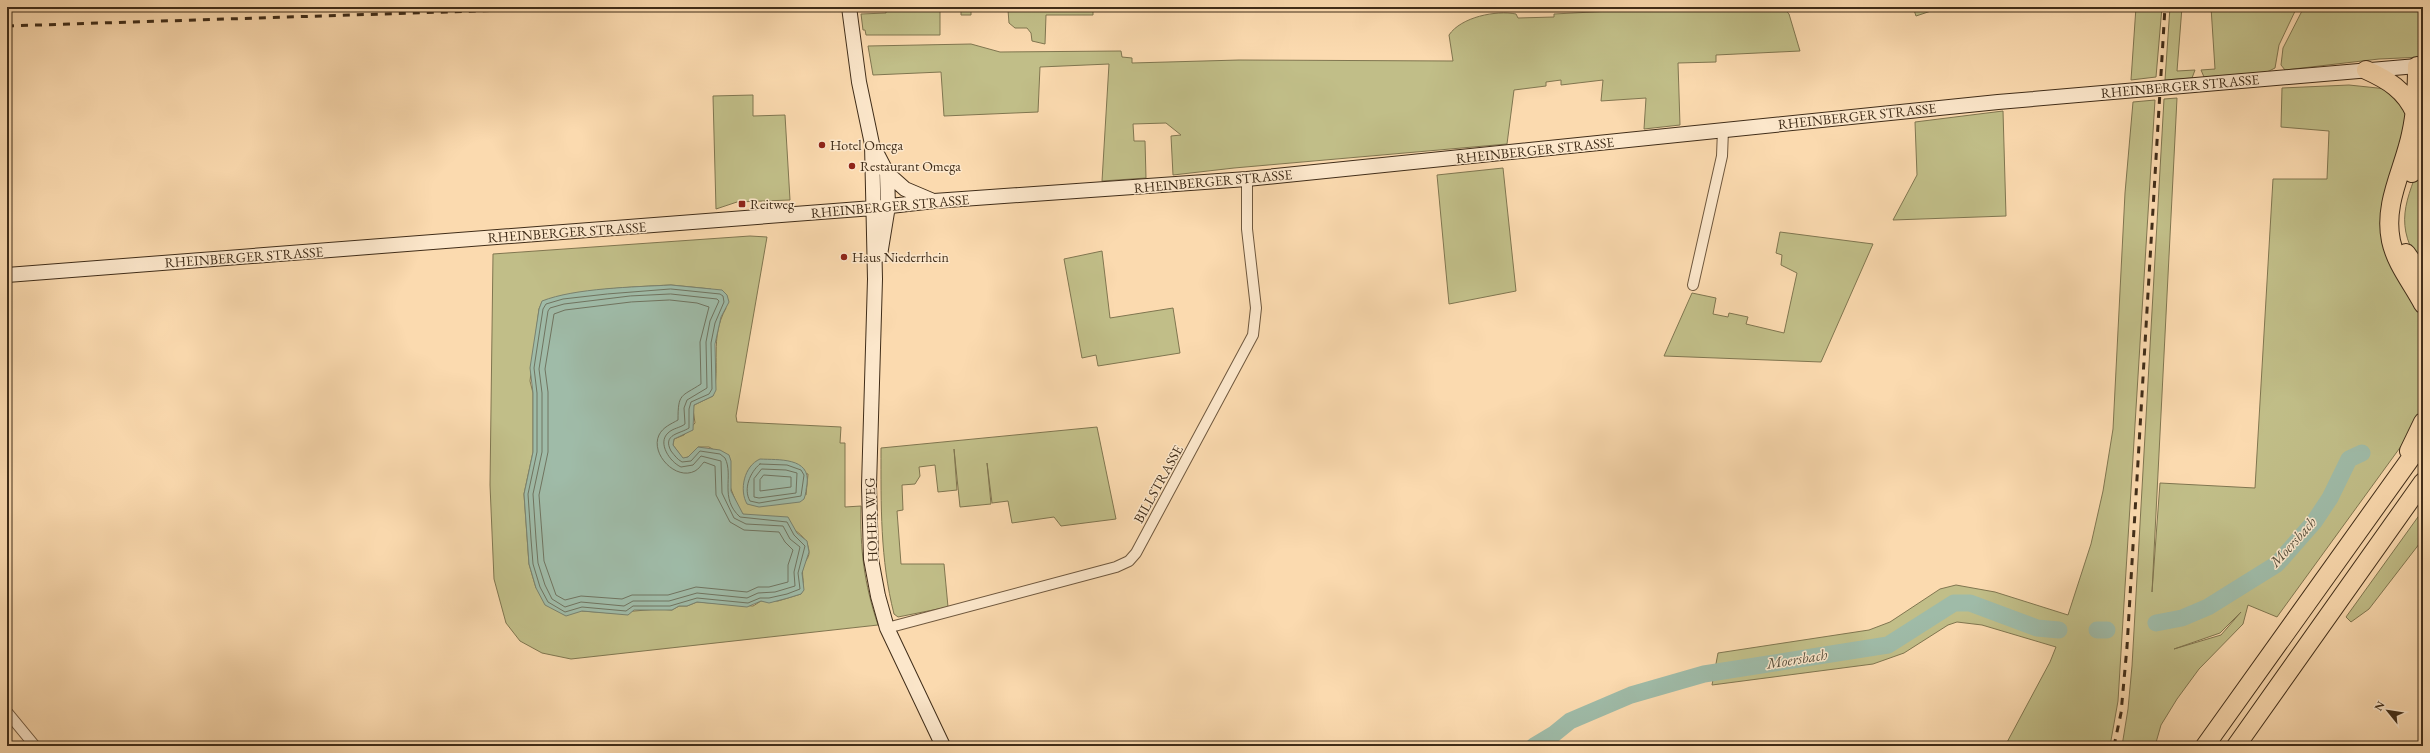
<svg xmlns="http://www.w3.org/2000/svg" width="2430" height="753" viewBox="0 0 2430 753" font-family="'EB Garamond',serif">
	<rect width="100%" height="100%" fill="#fbdaaf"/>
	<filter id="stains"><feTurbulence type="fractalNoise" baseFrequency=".005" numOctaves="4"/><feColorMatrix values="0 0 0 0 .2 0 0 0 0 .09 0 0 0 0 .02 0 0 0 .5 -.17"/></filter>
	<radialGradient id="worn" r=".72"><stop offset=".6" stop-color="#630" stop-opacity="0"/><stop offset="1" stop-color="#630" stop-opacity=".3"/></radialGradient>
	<path fill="#c1be88" stroke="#807650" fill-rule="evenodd" d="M92 7H234L92 11Z
		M886 7H971V15H961V11H940V35H866L865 30H863L861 14 886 13Z
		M1006 7H1148V8L1093 10V15H1046L1045 44 1032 41 1031 33 1027 28H1015L1009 23 1008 10Z
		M1688 7H1783L1789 14 1800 51 1716 55V62L1678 63 1680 125 1644 129 1646 98 1601 101 1603 80 1561 85V80L1546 82V86L1514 90 1507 144 1234 168 1173 175 1171 136 1181 135 1166 123 1133 124 1134 141H1145L1146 178 1102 181 1109 64 1040 67 1038 112 944 116 941 72 873 75 868 46 971 44 1000 52 1121 51 1122 57 1132 58V63L1239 60 1453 61 1449 35C1461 17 1496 10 1516 14L1518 18 1554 17V14Z
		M1913 7H1943L1916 16Z
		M2136 7H2162L2156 77 2131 80Z
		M2170 7H2182L2177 71 2195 70 2192 78 2165 80Z
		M2211 7H2297L2279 45 2275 68 2267 72 2204 77 2201 70 2215 69Z
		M2304 7H2423V57L2379 59 2285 70 2281 65 2283 48Z
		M2349 85 2387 89 2406 109 2390 261 2423 321V409L2407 438 2277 617 2248 605 2243 624 2199 669 2177 699 2161 725 2155 746H2122L2128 709 2132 666 2164 99 2177 98 2152 592 2160 483 2255 488 2273 179H2327L2329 131 2281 127 2282 88ZM2241 612 2221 635 2174 649 2220 633Z
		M753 95V116L785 115 790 200 737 202 716 209 713 96Z
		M2155 100 2118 701 2110 746H2005L2050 662 2056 647 1982 625 1957 622 1948 625 1904 653 1873 664 1712 685 1718 653 1869 630 1890 622 1940 589 1956 585 1995 592 2068 615 2091 544 2103 491 2113 429 2125 193 2133 102Z
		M2003 111 2006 216 1893 220 1917 175 1915 122Z
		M2423 156V269C2392 224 2406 202 2423 156Z
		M1503 168 1516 291 1449 304 1437 175Z
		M1780 232 1873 244 1821 362 1664 356 1692 293 1716 298 1713 314 1728 317 1729 313 1748 317 1746 324 1784 333 1797 273 1781 265 1782 255 1776 253Z
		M750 236 767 237 736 416 737 422 841 427 840 443H845V507L861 506C860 550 864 583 878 625L571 659 542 653 520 641 506 623 494 579 490 485 493 254ZM671 285 711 289 726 308C709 339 721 365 713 396L694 405 693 409 695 423 684 435 674 439 673 445 683 459 688 457 698 447H709L716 451 740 512C745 517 751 515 758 516 776 520 809 530 809 553 809 558 804 562 803 567 801 577 806 584 801 594L778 601H761L753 606 697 602 687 606H679L672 610 658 609 611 613 582 611 536 588 529 564 524 494 533 452V393L530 381 539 309 542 302C583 289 628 287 671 285ZM757 461 808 474 806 495 747 472Z
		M1102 251 1110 318 1173 308 1180 353 1098 366 1096 355 1082 358 1064 259Z
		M1097 427 1116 519 1061 526 1054 517 1012 523 1008 501 992 503 987 463 991 504 960 507 954 449 957 490 938 492 935 465 919 467 920 476 915 484 902 485 903 510 897 511 901 564H944L948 607 898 617 894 614C880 559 881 505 881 448Z
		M2423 510V539L2369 609 2351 622 2346 617Z"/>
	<path fill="#9fbba8" stroke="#79826f" d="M671 285 722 290 727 295 729 302 721 317 715 344 716 390 713 396 694 405 693 430 674 439 673 445 683 458 688 457 698 447 720 450 729 455 731 461V491L743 514 788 517 797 533 807 541 809 552 802 573 804 590 801 594 788 598 769 603 761 601 747 607 697 602 687 606H679L672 610H634L628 615 582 611 566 616 545 605 536 588 529 564 524 494 533 452V393L530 368 539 309 542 301C575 288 634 287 671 285Z
		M760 459C778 460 811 457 807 484 806 489 806 494 804 499L800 502 759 507 747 504C739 490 744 466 760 459Z"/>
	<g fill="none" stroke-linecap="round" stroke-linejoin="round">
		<path stroke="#707460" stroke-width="1" d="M671 289 720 294 723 296 724 302 715 323 711 343 712 389 709 394 691 402 689 409V428C680 434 662 434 671 451 675 456 677 459 682 462L691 461 700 451 720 454 725 458C734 476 719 498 740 517L787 522 794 535 805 546 798 573 800 589 787 594 769 598H760L748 603 697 598 670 606H633L626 611 582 607 565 612 548 602 540 587 533 564 531 539 528 494 537 452V393L534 368 543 309 546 304 563 299 607 294Z
			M671 294 717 299 719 301 710 321 706 342 707 388 687 400 684 408 685 424C680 428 673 428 668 433 657 443 670 462 681 467L693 465 701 456 721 461 722 493 734 518 746 524 783 526 790 539 800 547 794 572 795 586 775 592 758 593 747 598 697 593 669 601H633L624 606 581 602 565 607 552 599 545 585 538 563 536 539 533 494 542 452V393L539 369 548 311 550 308 564 304 630 296Z
			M670 300 697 303 709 307 700 342 701 384C681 397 678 393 678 420 671 424 663 427 659 435 650 454 676 481 695 471 699 469 701 465 704 462L715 466 716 495 730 522 744 530 779 532 785 542 793 550 788 565V582L769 587H758L747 592 696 587 668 595H632L622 599 581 596 565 600 556 595 544 561 539 495 548 452V392L545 369 554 314 565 310 631 302Z
			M760 464 787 465 801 470 804 475 801 496 759 503 750 501C743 489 750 472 760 464Z
			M762 469 786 470 797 473 796 493 759 498 754 497V479Z
			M764 475 791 477V487L760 491V480Z"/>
		<path stroke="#9fbba8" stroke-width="17" d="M2156 623 2182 618 2208 607 2277 564 2314 522 2330 498 2349 459 2362 453
			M2097 630H2107
			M1534 746 1554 734 1570 721 1631 695 1704 674 1888 645 1954 603H1970L2037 628 2059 630"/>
		<defs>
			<path id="street" d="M1693 285 1722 156 1723 130
				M887 628 1116 567 1129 561 1136 553 1253 335 1256 308 1247 229V179
				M7 712 35 746"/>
			<path id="secondary" d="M849 7 859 82 872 144 875 279 869 486 871 559 878 596 887 628 943 746
				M874 148 887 173 888 206 880 255
				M887 173 905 189 931 200
				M7 275 873 208 934 201 1247 179 1998 102 2417 66"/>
			<path id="highway" d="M2417 66C2417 89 2416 112 2411 134 2404 169 2383 203 2391 241 2396 264 2412 283 2423 304
				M2366 70C2388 80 2405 90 2415 113
				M2412 173 2423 141
				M2406 253 2423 277
				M2409 451 2423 422
				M2205 746 2423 441
				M2236 746 2423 482"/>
		</defs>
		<use href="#street" stroke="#6f583e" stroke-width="12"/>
		<use href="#secondary" stroke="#402d19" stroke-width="16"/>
		<use href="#highway" stroke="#402d19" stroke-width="20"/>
		<use href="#street" stroke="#fce7cb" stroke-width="10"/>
		<use href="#secondary" stroke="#fce7cb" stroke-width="14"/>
		<use href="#highway" stroke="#fbdaaf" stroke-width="18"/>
		<path stroke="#402d19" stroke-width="3" stroke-dasharray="7 7" stroke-linecap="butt" d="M7 26 602 7
			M2114 746 2121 713 2127 647 2165 7"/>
	</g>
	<g fill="#8f2418" stroke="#fce7cb" stroke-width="1.5">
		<circle cx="822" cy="145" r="4"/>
		<circle cx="852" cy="166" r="4"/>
		<rect x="738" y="200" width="8" height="8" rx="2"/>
		<circle cx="844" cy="257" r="4"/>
	</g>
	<g text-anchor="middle" stroke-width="3" stroke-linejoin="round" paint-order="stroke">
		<g font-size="14" fill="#402d19" stroke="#fce7cb">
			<text transform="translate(2180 86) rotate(-5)" y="5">RHEINBERGER STRASSE</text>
			<text transform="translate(1857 116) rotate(-6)" y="5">RHEINBERGER STRASSE</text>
			<text transform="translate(1535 150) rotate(-6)" y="5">RHEINBERGER STRASSE</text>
			<text transform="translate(1213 181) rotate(-5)" y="5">RHEINBERGER STRASSE</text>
			<text transform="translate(890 206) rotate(-5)" y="5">RHEINBERGER STRASSE</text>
			<text transform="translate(567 232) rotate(-4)" y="5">RHEINBERGER STRASSE</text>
			<text transform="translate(244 257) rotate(-4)" y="5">RHEINBERGER STRASSE</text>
			<text transform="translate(1158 484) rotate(-61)" y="5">BILLSTRASSE</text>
			<text transform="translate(871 520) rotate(-92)" y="5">HOHER WEG</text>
		</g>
		<g font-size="14" fill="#402d19" stroke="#fce7cb" text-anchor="start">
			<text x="830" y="150">Hotel Omega</text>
			<text x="860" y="171">Restaurant Omega</text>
			<text x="750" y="209">Reitweg</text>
			<text x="852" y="262">Haus Niederrhein</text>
		</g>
		<g font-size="15" font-style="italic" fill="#58503d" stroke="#fce7cb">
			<text transform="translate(2293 542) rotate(-48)" y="5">Moersbach</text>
			<text transform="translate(1797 659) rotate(-9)" y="5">Moersbach</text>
		</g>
	</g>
	<rect width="2430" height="753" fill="none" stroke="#fbdaaf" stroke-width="24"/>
	<rect x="8" y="8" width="2414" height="737" fill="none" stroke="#402d19" stroke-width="2"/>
	<rect x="12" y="12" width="2406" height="729" fill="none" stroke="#402d19"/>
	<g transform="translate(2388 711) rotate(300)" stroke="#fce7cb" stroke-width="3" paint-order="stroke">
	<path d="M0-3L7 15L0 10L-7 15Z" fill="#402d19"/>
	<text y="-6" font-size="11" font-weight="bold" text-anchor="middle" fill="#402d19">N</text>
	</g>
	<rect width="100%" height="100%" filter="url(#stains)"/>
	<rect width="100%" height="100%" fill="url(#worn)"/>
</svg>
